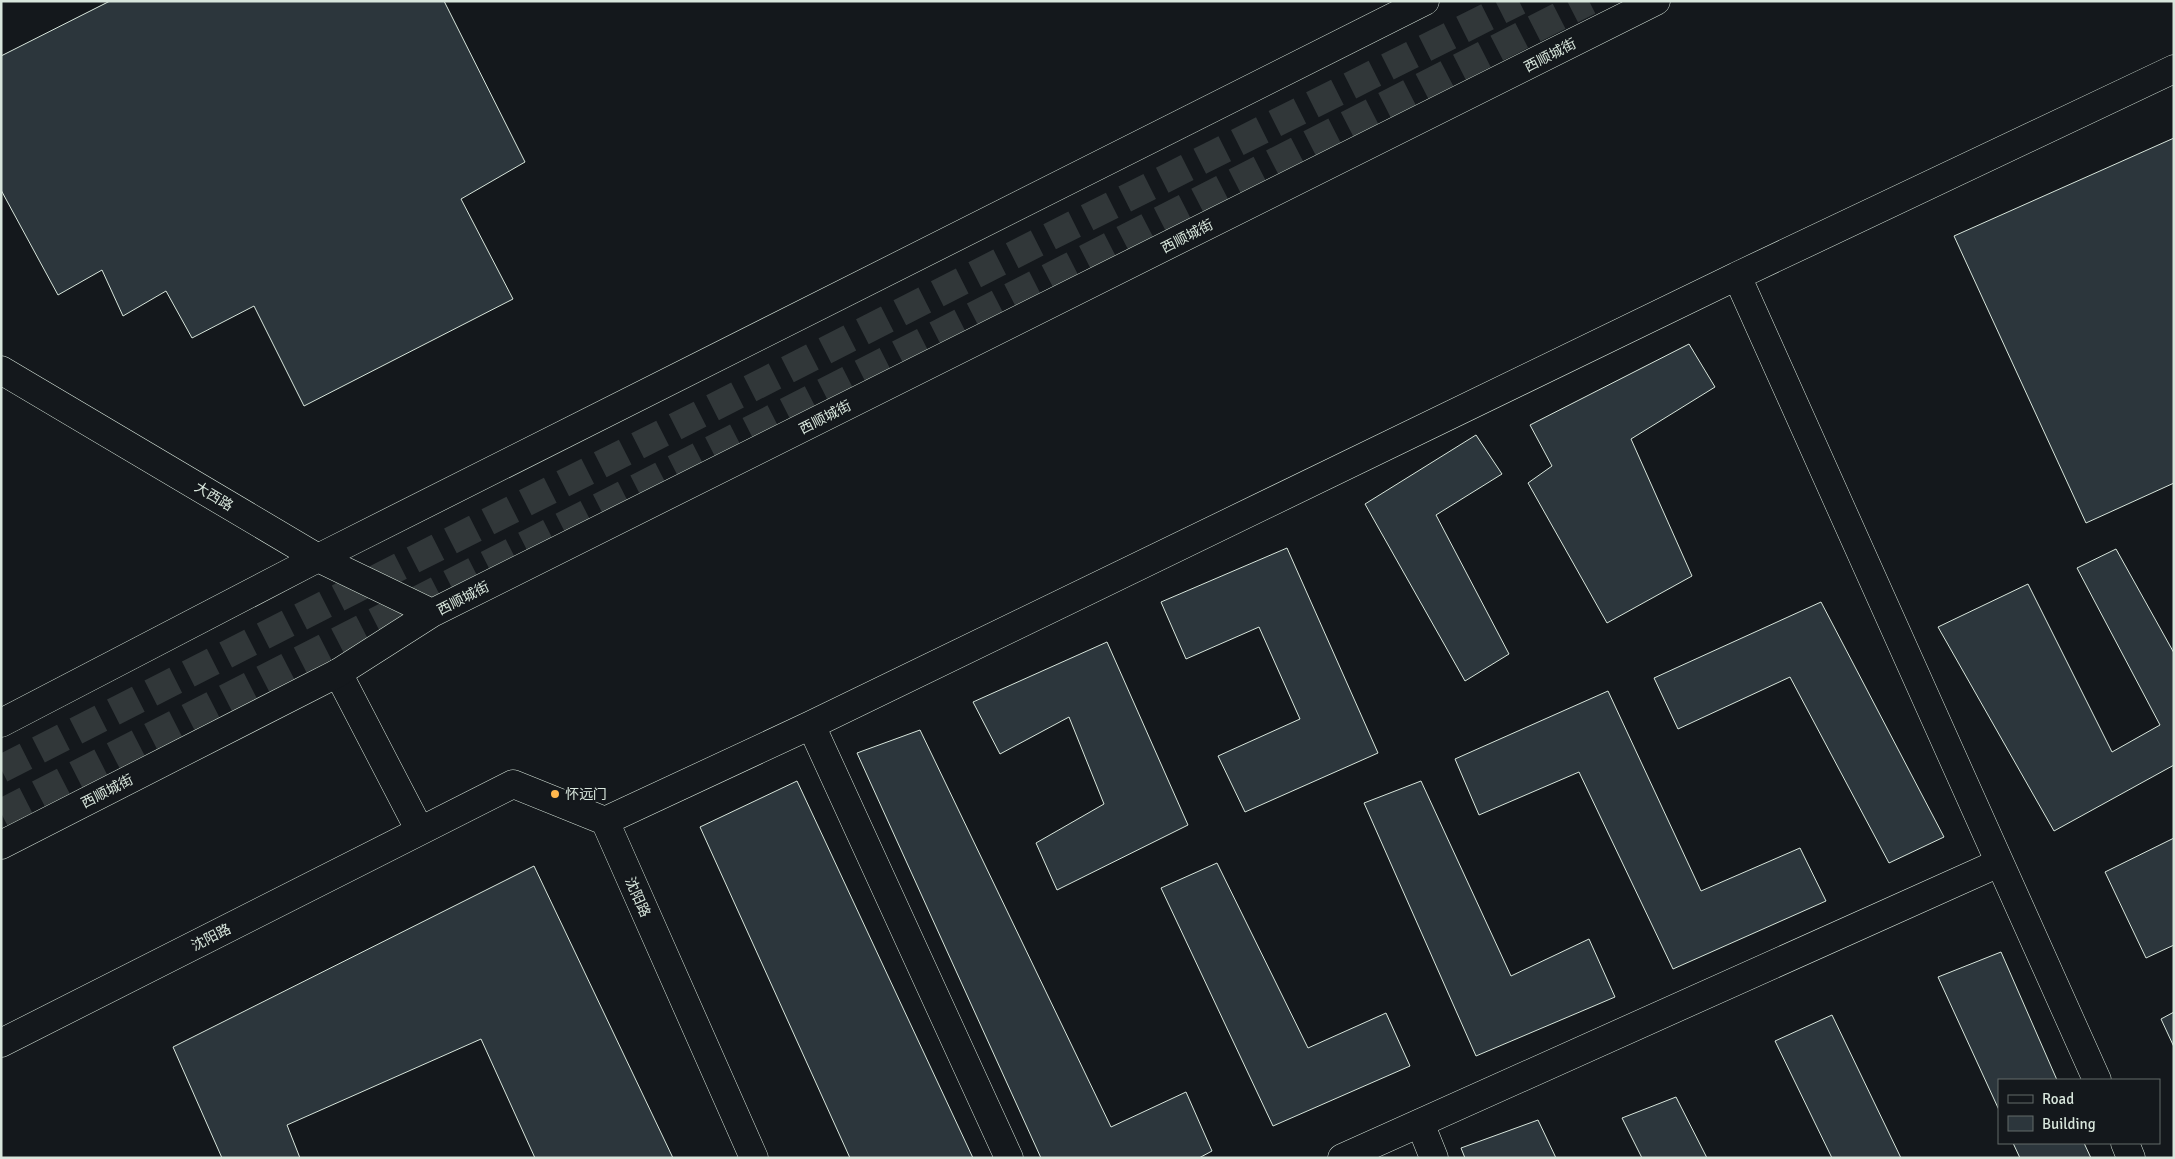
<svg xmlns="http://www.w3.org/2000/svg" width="2175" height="1159" viewBox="0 0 2175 1159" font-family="Signika,'Noto Sans SC',sans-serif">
	<rect width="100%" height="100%" fill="#14181c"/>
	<path fill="#2c363c" stroke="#d8e6dc" d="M110 1H444L525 162 461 199 513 299 304 406 254 306 192 338 166 291 123 316 102 270 58 295 1 190V56Z
		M2174 138V483L2086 523 1954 236Z
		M1689 344 1715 387 1631 439 1692 576 1607 623 1528 483 1552 466 1530 425Z
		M1476 435 1502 474 1436 515 1509 654 1465 681 1365 504Z
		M1287 548 1378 753 1245 812 1218 756 1300 719 1259 627 1186 659 1161 602Z
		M2116 549 2174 653V765L2054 831 1938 627 2028 584 2112 752 2160 725 2077 568Z
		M1821 602 1944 837 1889 863 1790 677 1678 729 1654 678Z
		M1107 642 1188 825 1057 890 1036 843 1104 804 1069 717 1000 754 973 702Z
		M1608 691 1701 891 1800 848 1826 901 1673 969 1579 772 1479 815 1455 759Z
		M920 730 1111 1127 1186 1092 1212 1151 1199 1158H1041L857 753Z
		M797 781 973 1158H850L700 827Z
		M1421 781 1511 976 1589 939 1615 997 1476 1056 1364 803Z
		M2174 838V945L2146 958 2105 872Z
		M1217 863 1308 1048 1386 1013 1410 1066 1273 1126 1161 888Z
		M534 866 673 1158H535L481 1039 287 1125 300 1158H222L173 1047Z
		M2001 952 2057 1080H1999V1110L1938 977Z
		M2174 1012V1047L2161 1019Z
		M1832 1015 1901 1158H1832L1775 1041Z
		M1676 1097 1707 1158H1642L1622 1118Z
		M1538 1120 1556 1158H1465L1461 1148Z
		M2013 1143H2084L2091 1158H2020Z"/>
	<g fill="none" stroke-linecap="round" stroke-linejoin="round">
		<path stroke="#313739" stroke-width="28" stroke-dasharray="28 14" stroke-linecap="butt" d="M1 769 1047 238 1519 1
			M1 813 1589 1"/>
		<defs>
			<path id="minor" d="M1737 276 2174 69
				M338 673 420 831
				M811 725 1009 1158
				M605 821 811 725 1737 276 2097 1080
				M1 1043 513 784 605 821 754 1158
				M1420 1123 1434 1158
				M2125 1143 2131 1158
				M1342 1158 1999 863"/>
			<path id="major" d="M1 370 318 558 432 613
				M1 723 318 558 1425 1
				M1 845 338 673 432 613 1656 1"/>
		</defs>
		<use href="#minor" stroke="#d8e6dc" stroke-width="29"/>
		<use href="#major" stroke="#d8e6dc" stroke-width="29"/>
		<use href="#minor" stroke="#14181c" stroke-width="28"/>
		<use href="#major" stroke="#14181c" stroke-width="28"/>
	</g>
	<circle fill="#ffb74d" stroke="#14181c" stroke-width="2" cx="555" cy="794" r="5"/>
	<g text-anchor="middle" stroke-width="4" stroke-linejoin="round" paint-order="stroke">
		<g font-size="14" fill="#d8e6dc" stroke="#14181c">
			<text transform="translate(1550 55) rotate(-27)" y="5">西顺城街</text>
			<text transform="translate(1187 236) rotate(-27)" y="5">西顺城街</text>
			<text transform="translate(825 417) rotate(-27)" y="5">西顺城街</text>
			<text transform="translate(214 496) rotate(31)" y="5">大西路</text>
			<text transform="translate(463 598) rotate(-27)" y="5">西顺城街</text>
			<text transform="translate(107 791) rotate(-27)" y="5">西顺城街</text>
			<text transform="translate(638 897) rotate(66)" y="5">沈阳路</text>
			<text transform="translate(211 937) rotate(-27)" y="5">沈阳路</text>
		</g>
		<g font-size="14" fill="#d8e6dc" stroke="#14181c" text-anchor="start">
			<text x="565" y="799">怀远门</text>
		</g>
	</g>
	<rect width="2175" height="1159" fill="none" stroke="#d8e6dc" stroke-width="5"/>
	<rect x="1998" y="1079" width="162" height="65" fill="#14181c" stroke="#626a69"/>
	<rect x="2008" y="1095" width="25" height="8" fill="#14181c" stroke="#626a69"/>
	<text x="2042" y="1104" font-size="15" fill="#d8e6dc">Road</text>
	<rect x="2008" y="1116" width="25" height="15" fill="#2c363c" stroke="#626a69"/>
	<text x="2042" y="1129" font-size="15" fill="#d8e6dc">Building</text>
</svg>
